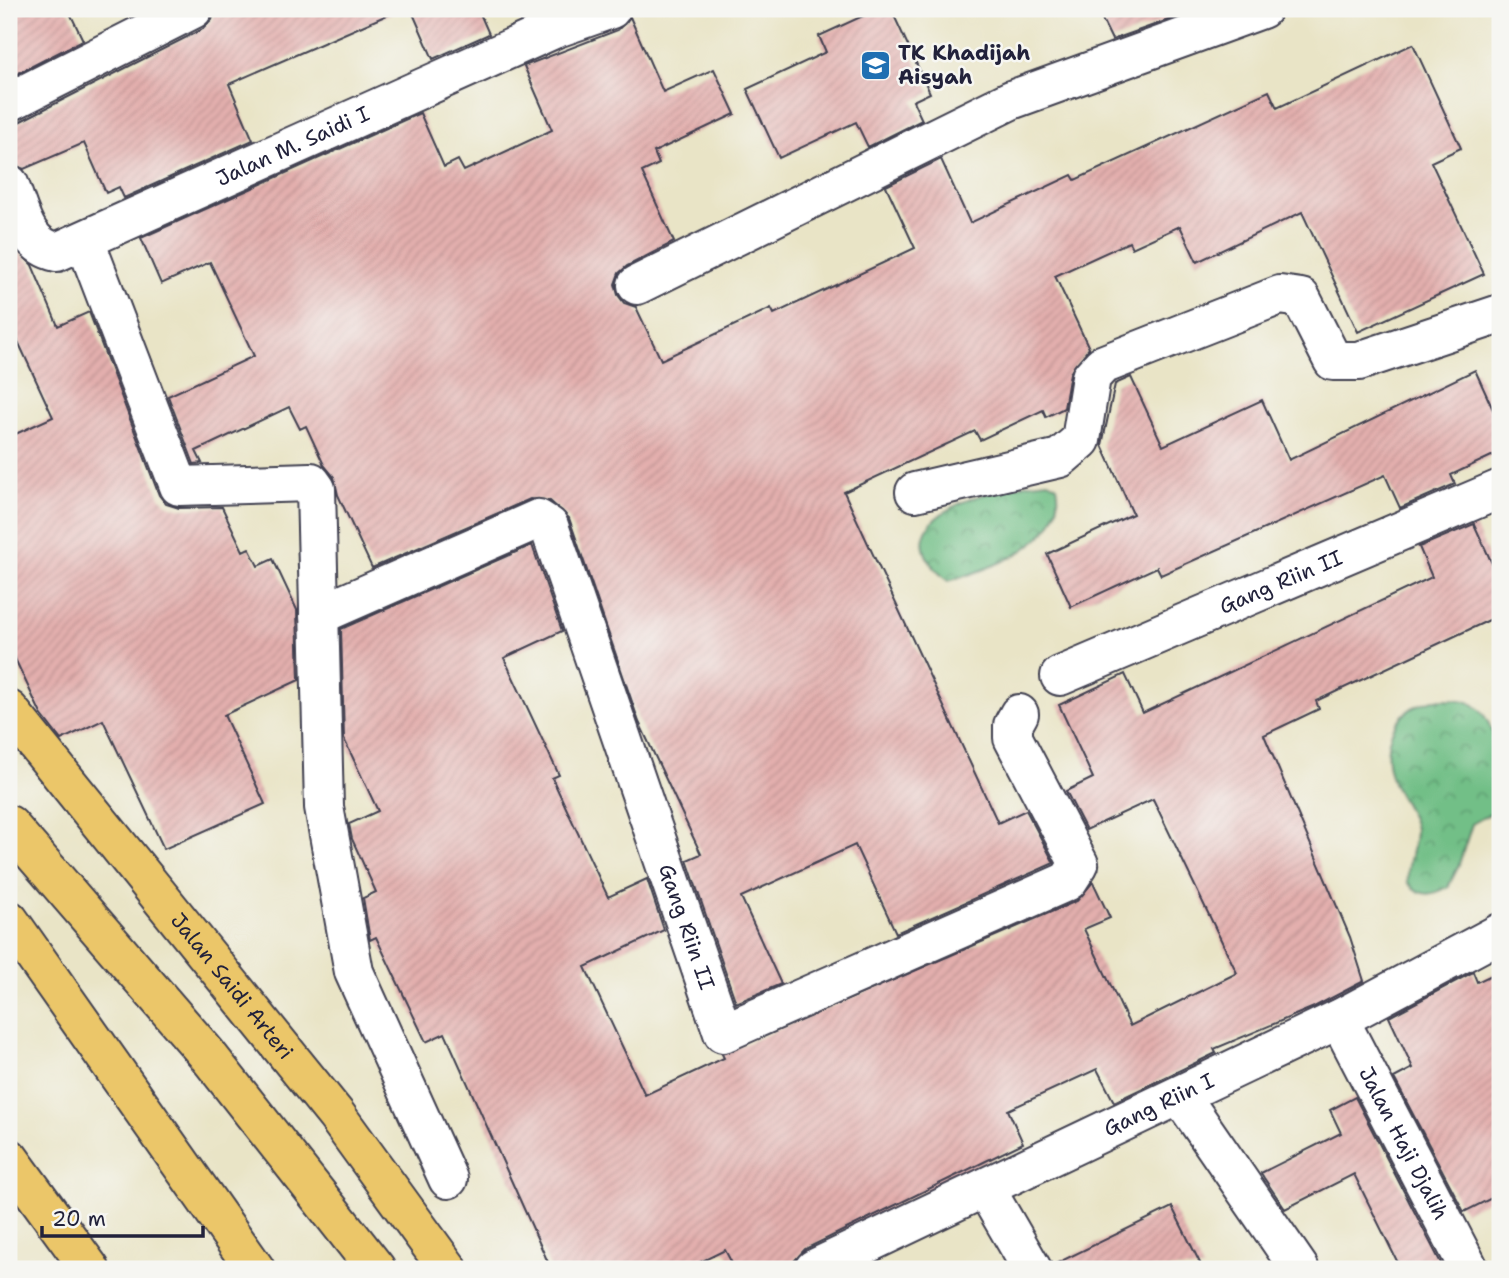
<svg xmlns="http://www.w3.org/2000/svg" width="1509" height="1278" viewBox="0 0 1509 1278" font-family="'Shantell Sans',sans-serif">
	<defs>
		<pattern id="forest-crowns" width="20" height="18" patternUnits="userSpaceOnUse" patternTransform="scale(1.75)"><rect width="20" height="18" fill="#72bf87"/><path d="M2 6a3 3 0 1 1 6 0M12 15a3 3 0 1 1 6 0" fill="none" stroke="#5d9b70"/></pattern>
		<pattern id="building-hatch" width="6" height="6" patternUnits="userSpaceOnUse" patternTransform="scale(1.75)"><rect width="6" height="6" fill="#e3afad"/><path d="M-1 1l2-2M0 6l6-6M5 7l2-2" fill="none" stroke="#c29696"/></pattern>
	</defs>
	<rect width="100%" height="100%" fill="#f6f6f2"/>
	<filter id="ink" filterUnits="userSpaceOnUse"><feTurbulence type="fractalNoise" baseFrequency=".0143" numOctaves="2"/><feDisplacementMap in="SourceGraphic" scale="14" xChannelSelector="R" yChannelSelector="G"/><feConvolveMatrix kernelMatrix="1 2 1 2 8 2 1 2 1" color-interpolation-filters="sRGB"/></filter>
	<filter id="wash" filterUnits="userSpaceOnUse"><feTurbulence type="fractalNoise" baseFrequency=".00686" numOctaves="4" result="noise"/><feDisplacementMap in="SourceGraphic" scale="28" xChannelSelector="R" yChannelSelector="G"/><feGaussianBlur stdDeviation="1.57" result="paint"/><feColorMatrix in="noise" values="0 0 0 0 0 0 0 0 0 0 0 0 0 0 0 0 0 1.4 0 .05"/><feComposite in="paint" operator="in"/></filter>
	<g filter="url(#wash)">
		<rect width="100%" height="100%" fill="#e9e4c6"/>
		<path fill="url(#forest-crowns)" stroke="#4a7061" stroke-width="2" d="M1048 481 1057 486C1069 543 990 569 948 581 869 516 1001 485 1048 481Z
			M1443 699C1454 699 1466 699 1475 706 1501 726 1503 785 1493 812L1472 824 1458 867 1448 887C1432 896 1421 897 1408 883 1406 863 1415 849 1415 830 1414 816 1400 798 1394 785 1377 742 1395 703 1443 699Z"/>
		<g id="blocks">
			<path fill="url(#building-hatch)" d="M9 9H68L83 40 9 78Z
				M215 9H401L229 84 253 140 124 198 119 187 106 193 84 143 24 169 9 163V124L19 122 203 29 212 20Z
				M411 9H478L489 34 433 59Z
				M878 9H891L930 93 913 101 922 120 868 147 856 122 779 158 747 89 826 52 819 36Z
				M1097 9H1199L1112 40Z
				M630 17 663 92 714 69 735 114 654 152 659 164 642 172 674 242 627 266 619 273 615 284 618 295 624 303 636 307 661 360 771 308 774 314 915 248 886 186 941 159 970 223 1072 175 1075 180 1269 91 1277 108 1413 44 1461 148 1431 162 1484 274 1358 332 1302 212 1197 262 1180 226 1132 248 1129 242 1055 276 1089 348 1070 373 1064 408 1046 417 1043 410 980 440 975 431 844 492 998 823 1026 810 1054 863 896 933 855 845 741 897 781 984 736 1003 687 860 701 854 639 722 569 518 550 501 530 499 372 568 338 495 334 477 324 465 306 426 300 429 289 407 196 451 202 463 194 464 168 396 254 356 210 262 161 284 141 238 420 113 444 167 458 160 464 171 552 130 524 66 618 30Z
				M9 241 32 265 58 326 89 312 159 495 166 504 179 508 222 507 243 551 249 548 258 566 273 559 297 610 299 680 224 715 265 804 164 849 103 720 61 740 41 714 9 646V437L53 417 9 322Z
				M1475 370 1500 425V452L1451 475 1455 484 1400 508 1385 475 1161 575 1157 567 1071 607 1047 554 1133 514 1102 445 1115 384 1131 377 1163 446 1262 400 1289 460Z
				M1474 524 1500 581V615L1316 701 1319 709 1264 735 1350 937 1364 981 1314 1007 1214 1049 1216 1053 1114 1102 1097 1069 1008 1110 1023 1143 805 1249 787 1269H735L725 1250 686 1269H551L445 1033 426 1042 376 937 370 940 363 898 376 892 352 839 349 824 378 811 344 739 341 629 532 545 562 631 504 658 559 775 552 778 608 897 647 879 664 930 585 967 645 1095 724 1058 722 1054 1077 901 1093 882 1110 918 1084 929 1130 1026 1237 973 1153 799 1086 830 1066 791 1093 778 1059 705 1125 674 1143 713 1432 577 1419 547Z
				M1500 971V1194L1464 1212 1394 1078 1413 1068 1389 1017 1473 972 1477 982Z
				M1355 1097 1444 1269H1401L1354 1174 1285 1209 1264 1178 1261 1173 1341 1133 1330 1110Z
				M1172 1207 1203 1269H1054L1053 1265Z"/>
		</g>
	</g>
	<g filter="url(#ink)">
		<use href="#blocks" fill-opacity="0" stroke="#403f50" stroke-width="2"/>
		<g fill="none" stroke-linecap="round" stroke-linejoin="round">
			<defs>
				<g id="minor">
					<path d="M9 102 193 9"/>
					<path id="s1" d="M9 184C20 211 25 246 57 252L554 29 611 9"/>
					<path d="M85 241 179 486 311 482 316 489 324 807 354 972 448 1179"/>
					<path d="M637 285 1011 100 1262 9"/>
					<path d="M915 492 1060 458 1081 440 1091 377 1102 365 1280 295 1301 298 1333 361H1359L1500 314"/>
					<path id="s2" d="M319 615 538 519 549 526 723 1033 1068 881 1079 864 1013 738V725L1019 714"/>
					<path id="s3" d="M1060 676 1500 489"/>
					<path id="s4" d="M1339 1019 1469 1269"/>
					<path d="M1180 1095 1299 1268"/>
					<path d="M985 1188 1032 1269"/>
					<path id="s5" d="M814 1269 1339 1019 1500 933"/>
				</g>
				<g id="major">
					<path id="s6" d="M9 710 336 1115 448 1269"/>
				</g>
				<path id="highway" d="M9 825 206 1053 376 1269
					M9 920 255 1269
					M9 1158 90 1269"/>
			</defs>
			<use href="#minor" stroke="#403f50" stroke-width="42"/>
			<use href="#major" stroke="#403f50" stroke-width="42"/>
			<use href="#highway" stroke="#403f50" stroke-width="42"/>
			<use href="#minor" stroke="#fff" stroke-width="38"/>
			<use href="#major" stroke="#ebc669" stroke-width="38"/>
			<use href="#highway" stroke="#ebc669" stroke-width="38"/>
		</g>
	</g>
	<defs>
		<symbol id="school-square" viewBox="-11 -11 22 22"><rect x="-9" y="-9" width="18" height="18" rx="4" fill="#1f6fb2" stroke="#f6f6f2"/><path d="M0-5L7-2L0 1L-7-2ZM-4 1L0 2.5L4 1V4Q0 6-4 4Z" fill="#fff"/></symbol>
	</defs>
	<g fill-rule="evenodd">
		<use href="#school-square" x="858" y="48" width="35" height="35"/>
	</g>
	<g text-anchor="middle" stroke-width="5" stroke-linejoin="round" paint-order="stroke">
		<g font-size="21" font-weight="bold" fill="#22223b" stroke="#f6f6f2" text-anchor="start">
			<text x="898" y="60">TK Khadijah<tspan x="898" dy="24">Aisyah</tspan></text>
		</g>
		<g font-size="21" fill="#22223b" stroke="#f6f6f2">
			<text dy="7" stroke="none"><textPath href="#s1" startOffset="346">Jalan M. Saidi I</textPath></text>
			<text dy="7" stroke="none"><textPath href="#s3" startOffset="240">Gang Riin II</textPath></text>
			<text dy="7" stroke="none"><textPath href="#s2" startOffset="676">Gang Riin II</textPath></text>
			<text dy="7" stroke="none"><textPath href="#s6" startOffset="355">Jalan Saidi Arteri</textPath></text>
			<text dy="7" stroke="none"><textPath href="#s5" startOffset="382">Gang Riin I</textPath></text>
			<text dy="7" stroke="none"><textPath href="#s4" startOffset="140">Jalan Haji Djalih</textPath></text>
		</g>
	</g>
	<rect width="1509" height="1278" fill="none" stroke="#f6f6f2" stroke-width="35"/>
	<path d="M42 1226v10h161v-10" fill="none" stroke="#22223b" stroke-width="3.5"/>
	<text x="52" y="1226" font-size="21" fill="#22223b" stroke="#f6f6f2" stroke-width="5" paint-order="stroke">20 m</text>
</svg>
